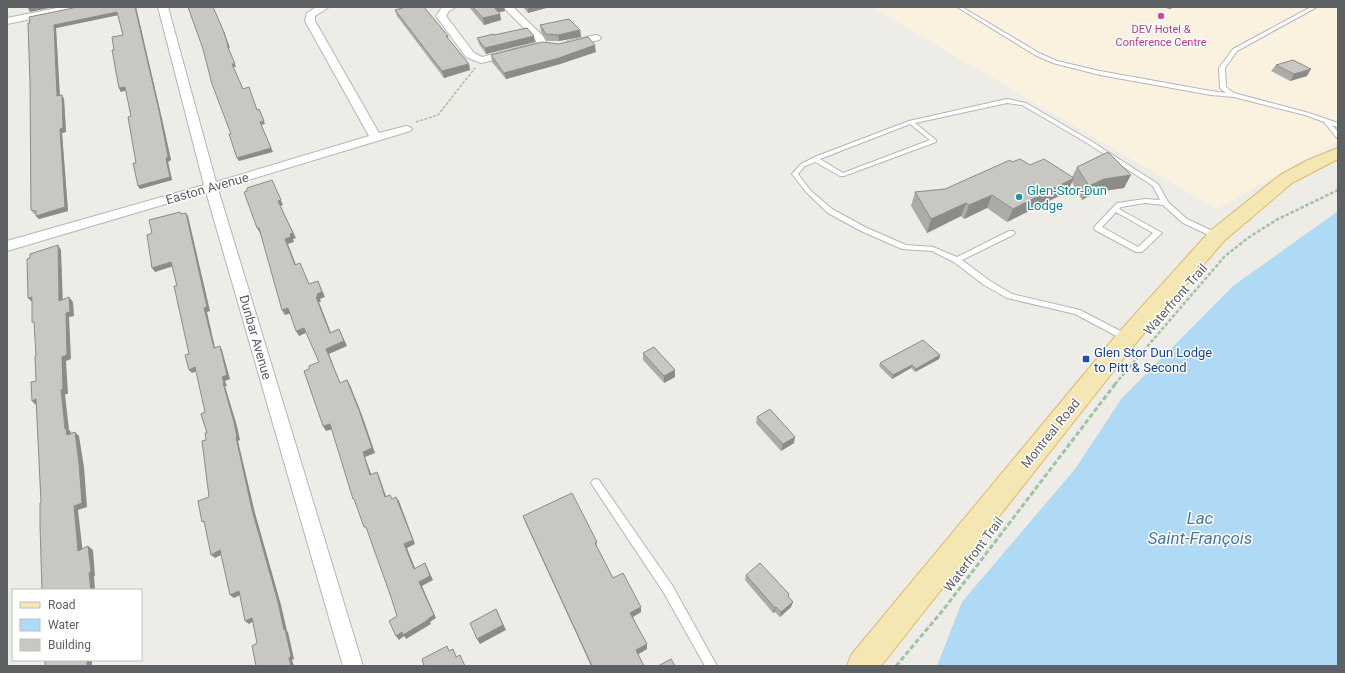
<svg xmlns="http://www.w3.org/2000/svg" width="1345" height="673" viewBox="0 0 1345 673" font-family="Roboto,sans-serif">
	<rect width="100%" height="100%" fill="#eeece6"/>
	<path fill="#faf2df" d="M871 7H1338V141L1217 209Z"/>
	<path fill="#afdaf5" d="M1338 211V666H937L962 602 1075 469 1122 398 1233 286Z"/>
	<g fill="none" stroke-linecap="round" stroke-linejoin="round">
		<defs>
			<path id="lane" d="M957 7H962L1039 53 1057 61 1100 71 1211 91 1226 93 1220 88 1219 68 1233 49 1311 7H1317L1237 51 1225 68 1226 87 1234 93 1309 113 1338 123V127L1332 125 1338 132V138L1336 137 1324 122 1305 115 1234 97 1211 95 1100 75 1053 63 1035 55Z
				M1007 99 1026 103 1091 141 1158 184 1168 202 1187 219 1219 234 1221 236 1219 238H1215L1183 223 1163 205 1145 203 1121 207 1119 209 1162 233 1142 252H1136L1095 230 1094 228 1095 226 1117 203 1145 199 1160 200 1153 186 1087 143 1022 105 1007 103 915 123 936 140V142L844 176H840L815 162 805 166 798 174 811 191 832 209 865 227 906 245 933 247 957 257 1009 231H1013L1015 233 1013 235 962 260 990 281 1012 294 1080 310 1130 336 1131 338 1130 340H1124L1075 314 1007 298 984 285 954 262 932 251 902 249 861 231 828 213 807 193 792 174 801 164 817 156 909 121ZM910 124 930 140 843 173 820 159ZM1116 212 1153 233 1138 247 1102 227Z
				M596 479 599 480 672 585 717 666H705L664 593 593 486 591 483 593 480Z"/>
			<path id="street" d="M62 7H80L75 10 7 24V18Z
				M158 7H168L216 182 369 136 305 21 307 13 316 7H329L315 16V21L379 133 406 126 410 127 412 129 410 131 218 189 363 666H343L206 192 7 251V241L204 185Z
				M442 7H456L449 11 446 16 474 53 482 57 537 43 535 39 503 7H513L543 36 547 44 539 49 481 63 466 57 436 16Z
				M596 35 599 36 601 38 599 40 571 46 566 43 568 41Z"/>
			<path id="primary" d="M1338 148V159L1292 183 1224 241 1135 344 881 666H847L851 655 1119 332 1210 231 1280 175 1308 160Z"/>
		</defs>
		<use href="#lane" stroke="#b3b6b9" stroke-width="2"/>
		<use href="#street" stroke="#b3b6b9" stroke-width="2"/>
		<use href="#primary" stroke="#e0b96c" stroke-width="2"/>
		<path stroke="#9fc2a7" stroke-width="1.5" stroke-dasharray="3 1.5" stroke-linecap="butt" d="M416 122 438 115 475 68"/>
		<path stroke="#9fc2a7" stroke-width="2.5" stroke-dasharray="3.5 2" stroke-linecap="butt" d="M1115 384 1225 256 1248 238 1276 220 1338 190"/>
		<path stroke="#9fc2a7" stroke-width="3" stroke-dasharray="5 2.5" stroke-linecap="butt" d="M896 666 944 609 1116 383"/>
		<use href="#lane" fill="#fff" fill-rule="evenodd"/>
		<use href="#street" fill="#fff" fill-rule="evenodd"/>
		<use href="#primary" fill="#f5e7b4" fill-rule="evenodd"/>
	</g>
	<path fill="#adaba7" d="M75 7H136L162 119 171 160 168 162 172 180 140 189 138 186 136 163 131 116 126 90 121 92 119 88 114 50 123 35 118 15 56 28 60 96 62 95 64 99 66 132 62 133 68 211 39 219 36 216V214H34L31 210 30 83 28 23 73 8Z
		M469 7H504L505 11 499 12 501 20 484 25Z
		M523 7H550L528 13Z
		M1164 7H1175L1169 9Z
		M395 10 448 36 449 41 469 64 470 70 444 78 397 16Z
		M540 25 580 30 581 37 559 41H547L541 32Z
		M494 35 535 42 486 54 479 44 477 38Z
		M559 44 596 52 560 64 506 79 492 62 491 55Z
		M1276 65 1307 76 1290 81 1271 71Z
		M1012 162 1030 165 1072 177 1077 167 1124 188 1096 192 1082 200 1072 182 1067 192 1007 222 987 208 964 219 961 216 927 233 911 206 915 192 945 189Z
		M643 353 675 377 664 383 643 360Z
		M940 355 939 359 915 372 911 368 892 379 879 366 880 363Z
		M757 417 794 443 781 451 756 423Z
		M523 516 597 542V548L613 578 641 612 633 617 647 649 638 654 644 666H591L525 522Z
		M746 575 789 594 788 597 793 602 791 607 780 617 775 612 773 613 745 580Z"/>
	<path fill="#8d8b88" d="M35 7H54L30 12 28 8Z
		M135 7H136L162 119 171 160 168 162 172 180 140 189 138 186 166 159Z
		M213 7 225 34 230 48H228L236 67H234L232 64 227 45Z
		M494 7H504L505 11 495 13Z
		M528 7H550L528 13Z
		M1170 7H1175L1169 9Z
		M117 12 119 15 56 28 60 100 57 96 54 25Z
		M500 14 501 20 484 25 483 18Z
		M580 30 581 37 559 41 558 35Z
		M534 36 535 42 486 54 485 48Z
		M595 45 596 52 560 64 506 79 504 73Z
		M469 64 470 70 444 78 442 71Z
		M1311 69 1307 76 1290 81 1294 74Z
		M125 87 127 90 121 92 119 88Z
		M62 95 64 99 66 132 62 133 68 211 39 219 36 216 60 129Z
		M259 109 265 124 261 125 273 152 239 161 237 158 260 122Z
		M1131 175 1124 188 1096 192 1082 200 1089 186 1104 179Z
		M1074 178 1067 192 1007 222 1013 209Z
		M272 180 283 205 280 206 296 238 293 239 294 242 288 244 298 270 295 265 285 239 278 201Z
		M992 195 987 208 964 219 969 205Z
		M966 203 961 216 927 233 931 219Z
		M186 213 188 216 210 311 207 312 216 352 214 348 204 308Z
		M257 228H259L261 233H260Z
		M58 245 61 250 63 305 59 301Z
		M171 262 174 266 155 272 152 268Z
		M318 281 325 297 320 299 321 302H319L333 338 330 333 316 297Z
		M32 297V302L28 298Z
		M69 297 73 302 74 316 69 317 71 359 66 361 68 394H65L69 430 71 432V439L67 435 65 429 61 390 62 357 66 313Z
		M288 308 291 313 285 315 282 310Z
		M304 328 306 333 299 336 296 331Z
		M339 329 347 346 329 354 342 388 340 383 326 349Z
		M220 346 222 350 230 379 225 381 227 386H225L237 426 240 440 238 441 255 513 281 605 287 631 288 632 294 659 292 660 294 666H291L284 630 252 510 223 383Z
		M940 355 939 359 915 372 916 369Z
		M912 365 911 368 892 379 893 375Z
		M195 367 197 371 192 373 189 370Z
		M675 370V377L664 383V376Z
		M347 380 350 385 362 415 375 453 365 457 373 479 370 475 363 452Z
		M36 399 41 403 36 405 32 401Z
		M330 424 333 429 326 431 323 426Z
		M75 432 79 436 84 467 87 507 78 510 83 554 78 551 74 506Z
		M795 437 794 443 781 451 783 444Z
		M377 472 379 476 388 502 385 497Z
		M396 497 399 501 415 544 407 548 417 573 414 569 404 544Z
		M88 546 93 550 95 576H94L95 590H91L89 573Z
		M220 550 223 554 215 558 211 555Z
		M425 563 433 580 422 586 436 618 430 622 431 624 406 639 404 636 399 640 396 636 419 582Z
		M239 591 242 594 234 598 230 595Z
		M793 602 791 607 780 617 781 612Z
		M641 607V612L631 618 630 613Z
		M776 607 775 612 773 613 775 608Z
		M496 609 506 630 480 644 477 639Z
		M252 618 255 620 249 624 245 621Z
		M647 644V649L637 655 636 650Z
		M87 660H92V666H87Z"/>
	<path fill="#c9c7c2" stroke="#8d8b88" d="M28 7H35L28 8Z
		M75 7H135L160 115 168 156 166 159 170 177 138 186 133 163H136L128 117 131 116 125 87 119 88 112 50H114L112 37 123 35 117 12 54 25 57 96 62 95 63 128 60 129 65 207 36 216V211L31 210 30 83 28 23H30L29 17 73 8Z
		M188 7H213L223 30 228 45H227L235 64H232L243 89 249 87 257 110 259 109 264 121 260 122 271 148 237 158 229 134H231L212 84 203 49Z
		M406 7H424L448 36H446L469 64 442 71 395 10Z
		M473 7H494L500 14 483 18Z
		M569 19 580 30 558 35 546 34 540 25Z
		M527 28 534 36 485 48 477 38 494 34V35Z
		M588 37 595 45 559 58 504 73 491 55 542 42 559 44Z
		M1293 60 1311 69 1294 74 1276 65Z
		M1108 152 1131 175 1104 179 1089 186 1077 167Z
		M1020 159 1030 165 1044 159 1074 178 1013 209 992 195 969 205 966 203 931 219 915 192 945 189 1010 160 1012 162Z
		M272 180 281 200 278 201 293 233 290 234 291 237 285 239 295 265 300 263 309 284 318 281 322 292 317 294 318 297H316L330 333 339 329 344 341 326 349 340 383 347 380 359 410 372 448 363 452 370 475 377 472 385 497 390 495 392 499 396 497 413 540 404 544 414 569 425 563 430 576 419 582 434 615 428 619V620L403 635 402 632 396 636 389 621 397 616 391 597 366 527H364L354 499H353L330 424 323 426 304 371 309 369V366L319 362 304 328 296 331 288 308 282 310 259 228H257L244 192 247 191V188Z
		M180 212 181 214 186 213 207 307 204 308 214 348 220 346 227 375 222 377 224 382 223 383 234 422 237 437H236L252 510 278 602 284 630 285 629 291 656 289 658 291 666H256L252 646 257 643 252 618 245 621 239 591 230 595 220 550 211 555 204 521 202 522 198 501 209 497 202 441 206 440 205 433H207L201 414 205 412 195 367 189 370 185 355 189 354 174 286H177L171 262 152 268 147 235 152 233 149 220Z
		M58 245 59 301 69 297 70 312 66 313 67 355 62 357 63 389 61 390 65 429 66 428 67 435 75 432 79 463 82 503 74 506 78 551 88 546 91 572 89 573 91 590H42L40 526V503L41 502 36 399 32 401 31 382 36 381 35 356H36L34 322H32V297L28 298 27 259 30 258V254Z
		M923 340 940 355 916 369 912 365 893 375 880 363Z
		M654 347 675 370 664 376 643 353Z
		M770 409 795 437 783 444 757 417Z
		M572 493 597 542 595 543 613 578 623 573 641 607 630 613 647 644 636 650 644 666H592L523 516Z
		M760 563 789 594 788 596 793 602 781 612 776 607 775 608 746 575Z
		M496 609 503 625 477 639 470 623Z
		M447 646 449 651 453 649 456 657 460 655 465 666H424L422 659Z
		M671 659 675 666H658Z
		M45 660H87V666H45Z"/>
	<circle fill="#d1479c" stroke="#fff" stroke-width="1.5" cx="1161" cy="16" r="4"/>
	<circle fill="#0f9aa8" stroke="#fff" stroke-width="1.5" cx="1019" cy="197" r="4"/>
	<rect fill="#1a4fb4" stroke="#fff" stroke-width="1.5" x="1082" y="355" width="8" height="8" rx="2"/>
	<g text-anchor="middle" stroke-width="3" stroke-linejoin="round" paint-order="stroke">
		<g font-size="11" fill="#b23c85" stroke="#fff">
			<text x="1161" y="33">DEV Hotel &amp;<tspan x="1161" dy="13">Conference Centre</tspan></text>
		</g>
		<g font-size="13" fill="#5e6164" stroke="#fff">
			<text transform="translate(207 188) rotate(-16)" y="5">Easton Avenue</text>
			<text transform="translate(1175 299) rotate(-49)" y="5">Waterfront Trail</text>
			<text transform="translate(256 337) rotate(74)" y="5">Dunbar Avenue</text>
			<text transform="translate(1050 433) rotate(-51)" y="5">Montreal Road</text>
			<text transform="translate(973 554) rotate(-53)" y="5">Waterfront Trail</text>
		</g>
		<g font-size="13" fill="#0d838f" stroke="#fff" text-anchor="start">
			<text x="1027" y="195">Glen-Stor-Dun<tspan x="1027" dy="15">Lodge</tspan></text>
		</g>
		<g font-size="13" fill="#164399" stroke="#fff" text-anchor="start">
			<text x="1094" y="357">Glen Stor Dun Lodge<tspan x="1094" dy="15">to Pitt &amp; Second</tspan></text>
		</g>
		<g font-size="17" font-style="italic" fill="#4a779c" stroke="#fff">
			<text x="1200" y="524">Lac<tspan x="1200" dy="20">Saint-François</tspan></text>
		</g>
	</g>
	<rect width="1345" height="673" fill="none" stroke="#5e6164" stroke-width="16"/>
	<rect x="12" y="589" width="130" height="72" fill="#ffffff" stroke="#bfc0c1"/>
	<rect x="20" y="602" width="20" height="6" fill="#f5e7b4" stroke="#bfc0c1"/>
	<text x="48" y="609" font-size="12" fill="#5e6164">Road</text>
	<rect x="20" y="619" width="20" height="12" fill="#afdaf5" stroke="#bfc0c1"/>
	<text x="48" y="629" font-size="12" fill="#5e6164">Water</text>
	<rect x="20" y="639" width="20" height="12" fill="#c9c7c2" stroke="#bfc0c1"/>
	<text x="48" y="649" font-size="12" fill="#5e6164">Building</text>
</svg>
